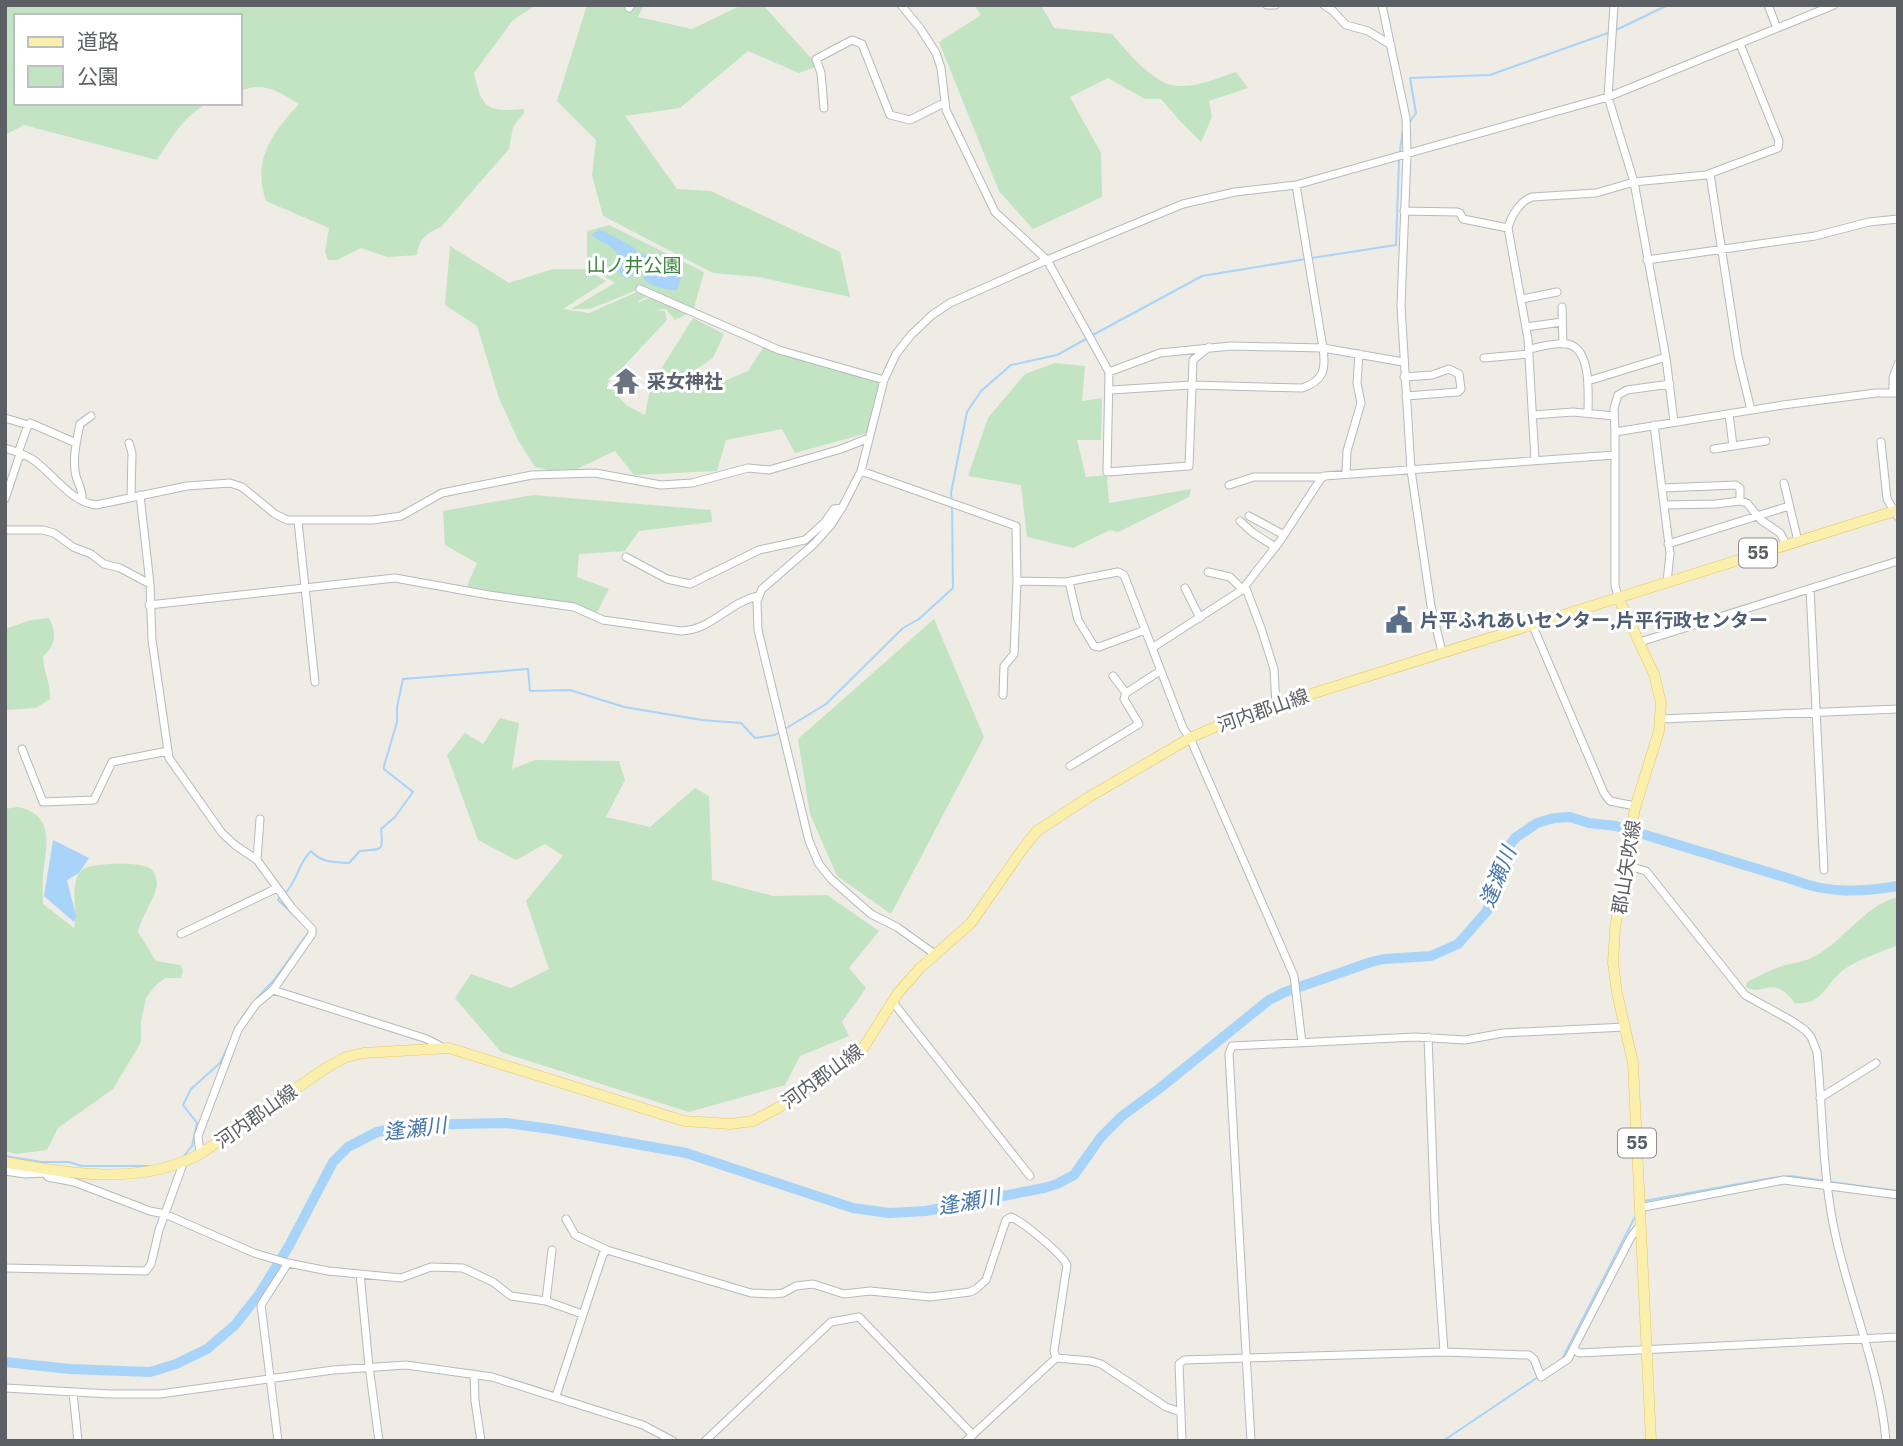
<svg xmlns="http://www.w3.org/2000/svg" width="1903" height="1446" viewBox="0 0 1903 1446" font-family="'IBM Plex Sans','Noto Sans JP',sans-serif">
	<rect width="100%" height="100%" fill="#eeece4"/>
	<path fill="#c2e4c3" d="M5 5H536L513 20 474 73C482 110 488 112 524 109V113L513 127 509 149 441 227C427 232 418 240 417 255L387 257 361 248 337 260H328L325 252 329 228 266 201C252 160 272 133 299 104 279 92 264 81 240 91V16H16V103H209C185 114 171 138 157 160L24 125 5 135Z
		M587 5H644L638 17 692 29 742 5H763L818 66 799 73 748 51 680 108 625 116 677 189 711 191 840 252 850 297 758 277 713 273 603 216 592 175 596 140 557 101Z
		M974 5H1041L1054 28 1112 34C1127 51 1154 86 1179 86 1198 87 1218 78 1236 72L1248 88 1209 101 1212 117 1201 142 1181 122 1161 99H1145L1108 78 1070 97 1101 153 1102 197 1033 229 999 191 939 42 981 15Z
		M609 225 704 272 693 311 675 320 666 309 653 310 665 311 667 320 607 384 626 405 645 415 651 385 693 318 724 334 713 358 692 372 703 390 748 371 763 348 879 382 871 432 795 453 782 429 726 440 717 471 634 475 615 451 566 474 535 467 518 440 499 398 477 326 445 305 450 246 509 283 553 269H585L606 281 563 309 589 313 637 292 647 297 638 301 640 306 639 302 651 297 637 290 590 309H571L615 283 587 265V231Z
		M1055 363 1085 366 1082 401 1102 398 1101 440H1077L1086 477 1107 475 1109 503 1191 489 1189 497 1118 532 1110 530 1073 548 1027 537 1021 485 968 476 988 418 1025 374Z
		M533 495 711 510 712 522 639 531 625 551 579 554 577 577 609 589 596 614 467 586 477 563 445 545 443 511Z
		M49 618C57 633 56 646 43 656 43 672 51 683 50 699L36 708 5 710V629L31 620Z
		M934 619 984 737 891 914 837 876 810 814 798 739Z
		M500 718 519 723 512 769 535 760 619 761 625 780 606 817 650 827 695 788 709 796 712 880 773 896 827 895 879 931 849 968 866 988 842 1022 849 1036 800 1056 785 1085 689 1112 501 1052 455 998 471 974 511 988 549 969 526 901 563 856 545 844 516 860 478 840 447 755 465 733 483 744Z
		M18 807C56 815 46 846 43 875 42 885 43 894 43 904L74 928C78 910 69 884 81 871 89 862 140 862 150 868 154 871 156 877 157 882 158 894 141 917 138 932L156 961 180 965 183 970 181 978H165L155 986 146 998 141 1021V1042L113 1089 58 1128 47 1150 16 1154 5 1151V809Z
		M1898 897V945C1881 952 1862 958 1846 968 1825 982 1824 1006 1795 1003 1771 972 1764 998 1746 987L1747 982C1759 976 1770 970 1782 966 1791 963 1800 963 1809 959 1842 945 1862 906 1898 897Z"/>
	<path fill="#a8d4f9" d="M600 229 633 247 638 253C652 256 673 264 681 278L677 290C669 291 650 286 644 280V274L638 272 629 278 624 277 611 265 617 261V253C609 243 600 243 591 235Z
		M53 840 89 858 79 873 67 880 76 916 74 922 44 896Z"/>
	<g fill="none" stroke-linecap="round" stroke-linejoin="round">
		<path stroke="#a8d4f9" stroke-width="2" d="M1614 31 1668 5
			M1409 123 1416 113 1410 78 1490 75 1608 33
			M1400 151 1403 129
			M1312 258 1396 245 1399 160
			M1091 336 1202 276 1306 259
			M952 502 951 493 967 412 981 391 1011 365 1057 355 1086 339
			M785 729 826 704 903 628 919 619 953 588 952 507
			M284 894C297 883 298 863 311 851 321 863 335 862 349 863L360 851C381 848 384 854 381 829L395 817 413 792 384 769V766L397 722V707L403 679 528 669 530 691 570 690 624 707 702 720 741 723 755 738 775 735 780 732
			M279 898 278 900 297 918
			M256 999 274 980 308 933
			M241 1019 248 1009
			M5 1156 41 1162H69L82 1166H150
			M184 1156 192 1146 197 1123 183 1105 191 1089 220 1063 231 1040
			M1830 1182 1898 1191
			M1644 1201 1772 1178 1791 1176 1825 1181
			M1562 1359 1636 1215
			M1443 1441 1538 1377"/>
		<path stroke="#a8d4f9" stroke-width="10" d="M5 1362 70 1369 150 1372 176 1364 207 1349 235 1325 260 1293 290 1244 333 1162 348 1147 377 1132 412 1125 506 1123 551 1129 686 1153 853 1208 889 1213 926 1211 1044 1188 1057 1184 1074 1175 1101 1137 1122 1116 1160 1088 1269 1000 1285 992 1371 962 1384 959 1431 956 1458 944 1487 911 1504 855 1509 846 1515 838 1537 823 1554 818 1570 817 1589 823 1616 826 1794 880C1828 894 1862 892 1898 886"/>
		<defs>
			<path id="minor" d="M901 5 920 28 936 53 941 68 946 110 995 212 1047 260 1109 372 1107 472 1189 466 1193 360 1209 347
				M1267 5H1275
				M1324 5 1333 11 1346 25 1368 31 1391 45
				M1382 5 1406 118 1407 154 1401 306 1411 470 1431 606 1442 652
				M1614 5 1608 97 1634 182 1666 358 1674 422
				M1768 5 1777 28
				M629 8 631 5
				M824 108 821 73 816 59 852 40 862 44 890 115 910 120 944 103
				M1710 174 1738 356 1751 410
				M1404 211 1457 212 1460 213 1463 219 1508 228
				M1647 260 1815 236 1869 222 1898 219
				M640 289 779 350 884 380
				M1522 299 1557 292
				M1562 307 1563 344
				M1526 327 1562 322
				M1529 349C1540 347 1555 342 1567 344 1592 348 1588 395 1588 413
				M1484 358 1529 354
				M1109 372 1160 353 1231 346 1323 348 1403 362
				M1404 377 1432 375 1449 369 1459 374 1461 389 1458 392 1406 396
				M1588 381 1666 357
				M1111 390 1191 385 1302 388C1324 381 1326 369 1323 348L1296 185
				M1893 392V378L1898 364
				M1729 414 1733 446
				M1533 415 1573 412 1614 416
				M5 418 28 425 18 453
				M30 423 76 443
				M1654 425 1670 553 1667 582
				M1615 432 1614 408 1618 395 1627 390 1670 384
				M1881 442 1887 499 1898 517
				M129 443 132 453 131 497
				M5 448C14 451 24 454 32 459 52 472 70 502 96 505L187 486 230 483 242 487 275 514 287 520H373L401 516 442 493 532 475 595 473 661 485 692 483 748 468 769 470 841 449 869 438
				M1714 449 1766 441
				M1535 460 1528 339 1508 228C1511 216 1520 201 1532 197L1596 193 1634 182 1706 175 1778 148 1779 141 1740 44
				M861 471 1016 526 1017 581 1066 582 1118 572 1124 575 1183 728 1190 738 1294 976 1302 1043
				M1346 474 1347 451 1361 403 1357 383 1359 354
				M1784 483 1798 541
				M1229 485 1254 477H1324
				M1662 488 1736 485 1740 488V501
				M140 495 150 584 152 640 169 758 222 833 235 845 257 860 292 908 312 929V934L273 990 256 1004 238 1030 198 1136 200 1154
				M5 499 20 454
				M82 499C83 489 76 481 75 471 73 454 77 440 80 424L91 416
				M1664 505 1716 504 1740 501 1747 503 1761 520 1780 533 1786 544
				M1249 516 1284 535
				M298 521 315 682
				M1240 521 1252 532 1275 547
				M5 530H43L54 533 73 547 91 554 104 564 120 568 150 584
				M1668 544 1789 506
				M626 557 667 579 690 584 759 550 805 540 825 522 834 509 842 508
				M1208 572 1230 577 1243 590
				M1069 582 1078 620 1094 646 1099 647 1145 630
				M1185 588 1200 618
				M1810 589 1824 870
				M1618 597 1615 585V432L1783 405 1876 393H1898
				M149 605 395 578 489 595 574 607 603 620 681 631C712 630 729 602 758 596
				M1532 624 1604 793 1610 801 1635 806
				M1640 642 1898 561
				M1152 648 1245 588
				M1113 676 1126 693 1160 671
				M1003 695 1004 666 1014 654 1017 581
				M1276 705 1274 669 1261 628 1245 586 1280 541 1320 480 1324 476 1615 455
				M1661 719 1898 709
				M22 749 43 802 94 800 112 762 168 751
				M1070 766 1139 724 1124 699 1126 693
				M257 860 260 819
				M1625 865 1646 871 1745 995 1792 1021 1805 1030 1811 1037 1817 1052C1823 1112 1822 1174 1835 1233 1850 1303 1880 1370 1886 1441
				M181 934 277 888
				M936 955 897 927 871 914 831 879 819 864 809 841 758 630 757 601 762 589 814 544 831 525 843 506 861 471 884 380 896 354 911 335 932 315 950 303 1047 260 1183 204 1235 192 1296 185 1608 97 1834 5
				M273 990 427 1039 442 1047
				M892 1001 1030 1176
				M1428 1037 1435 1222 1444 1352
				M1820 1098 1876 1063
				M43 1169 48 1177 74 1182 150 1211 165 1214 254 1253 288 1263 328 1271 401 1278 431 1267 463 1268 493 1282 511 1296 546 1301 582 1314
				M5 1171 25 1174 45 1173
				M1639 1208 1784 1180 1898 1195
				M566 1219 575 1235 607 1250
				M5 1268 146 1271 151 1264 159 1230 183 1164
				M360 1274 369 1366 379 1441
				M546 1301 552 1250
				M1574 1349 1579 1353 1898 1337
				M474 1374 475 1401 481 1441
				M5 1388 110 1394H160L333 1370 406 1365 492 1377 643 1425 673 1441
				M73 1392 78 1441
				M556 1396 603 1254 607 1250 751 1293 774 1294 783 1293 796 1286 813 1284 844 1294 870 1291 930 1297 970 1292 976 1289 986 1280 1006 1220 1011 1217C1023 1222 1061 1253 1067 1265L1054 1351 1056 1358
				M278 1441 261 1305 288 1263
				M705 1441 831 1322 859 1317 973 1435
				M966 1441 1056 1358 1091 1361 1101 1364 1166 1407 1181 1412
				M1182 1441 1179 1364 1184 1360 1444 1352 1529 1355 1534 1359 1541 1377 1568 1359 1631 1237 1640 1225
				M1251 1441 1229 1054 1232 1046 1415 1037 1465 1040 1503 1033 1625 1027"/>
			<path id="major" d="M1618 597 1654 674 1661 703 1659 731 1635 808 1615 929 1613 963 1617 993 1633 1063 1651 1441
				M5 1162C68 1174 141 1186 200 1154L326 1068 346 1057 363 1053 449 1048 684 1121 731 1124 753 1121 776 1109 849 1061 862 1050 898 993 920 968 971 923 1024 847 1037 831 1089 797 1190 738 1233 719 1276 705 1898 510"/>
		</defs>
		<use href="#minor" stroke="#b6b9bd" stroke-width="9"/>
		<use href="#major" stroke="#e8c563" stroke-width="11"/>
		<use href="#minor" stroke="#fff" stroke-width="7"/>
		<use href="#major" stroke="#faefad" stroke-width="10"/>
	</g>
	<defs>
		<symbol id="temple-bare" viewBox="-9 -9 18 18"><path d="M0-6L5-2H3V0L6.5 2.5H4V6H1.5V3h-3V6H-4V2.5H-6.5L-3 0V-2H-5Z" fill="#6b7280" stroke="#fff" stroke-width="2.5" paint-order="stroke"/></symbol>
		<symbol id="civic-bare" viewBox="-9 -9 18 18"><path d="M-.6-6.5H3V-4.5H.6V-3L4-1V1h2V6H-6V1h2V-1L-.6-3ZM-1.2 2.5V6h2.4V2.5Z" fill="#5c6f8a" stroke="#fff" stroke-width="2.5" paint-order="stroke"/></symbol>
	</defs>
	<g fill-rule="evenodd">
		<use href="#temple-bare" x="607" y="362" width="38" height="38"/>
		<use href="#civic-bare" x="1380" y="601" width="38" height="38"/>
	</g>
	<g text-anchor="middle" stroke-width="6" stroke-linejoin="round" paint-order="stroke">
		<g fill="#fff" stroke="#8d8f92" stroke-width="2">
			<rect x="1739" y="538.5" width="38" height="29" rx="5"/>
			<rect x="1618" y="1128.5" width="38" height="29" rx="5"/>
		</g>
		<g font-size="18" font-weight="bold" fill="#5c5f64">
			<text x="1758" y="559">55</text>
			<text x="1637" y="1149">55</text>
		</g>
		<g font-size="19" fill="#3b8440" stroke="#fff">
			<text x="634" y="272">山ノ井公園</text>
		</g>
		<g font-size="19" font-weight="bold" fill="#5b616d" stroke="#fff" text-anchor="start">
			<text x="647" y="388">采女神社</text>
		</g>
		<g font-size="19" font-weight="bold" fill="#4e5e75" stroke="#fff" text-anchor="start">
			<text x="1420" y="627">片平ふれあいセンター,片平行政センター</text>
		</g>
		<g font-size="19" fill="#5c5f64" stroke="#fff">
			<text transform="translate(1263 710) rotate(-19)" y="7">河内郡山線</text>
			<text transform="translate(1626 867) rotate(-81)" y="7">郡山矢吹線</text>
			<text transform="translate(822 1076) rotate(-36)" y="7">河内郡山線</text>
			<text transform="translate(256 1116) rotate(-35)" y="7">河内郡山線</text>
		</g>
		<g font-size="21" font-style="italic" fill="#4675aa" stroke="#fff">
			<text transform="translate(1498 877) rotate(-68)" y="7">逢瀬川</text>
			<text transform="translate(415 1129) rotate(-7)" y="7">逢瀬川</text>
			<text transform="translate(969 1202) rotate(-10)" y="7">逢瀬川</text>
		</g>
	</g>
	<rect width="1903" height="1446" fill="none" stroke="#5c5f64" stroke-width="14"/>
	<rect x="14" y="14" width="228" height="91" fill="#ffffff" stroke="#bebfc1" stroke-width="2"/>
	<rect x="28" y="37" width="35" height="10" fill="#faefad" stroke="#bebfc1" stroke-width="2"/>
	<text x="77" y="49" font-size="21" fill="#5c5f64">道路</text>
	<rect x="28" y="66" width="35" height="21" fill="#c2e4c3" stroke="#bebfc1" stroke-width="2"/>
	<text x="77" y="84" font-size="21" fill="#5c5f64">公園</text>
</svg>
